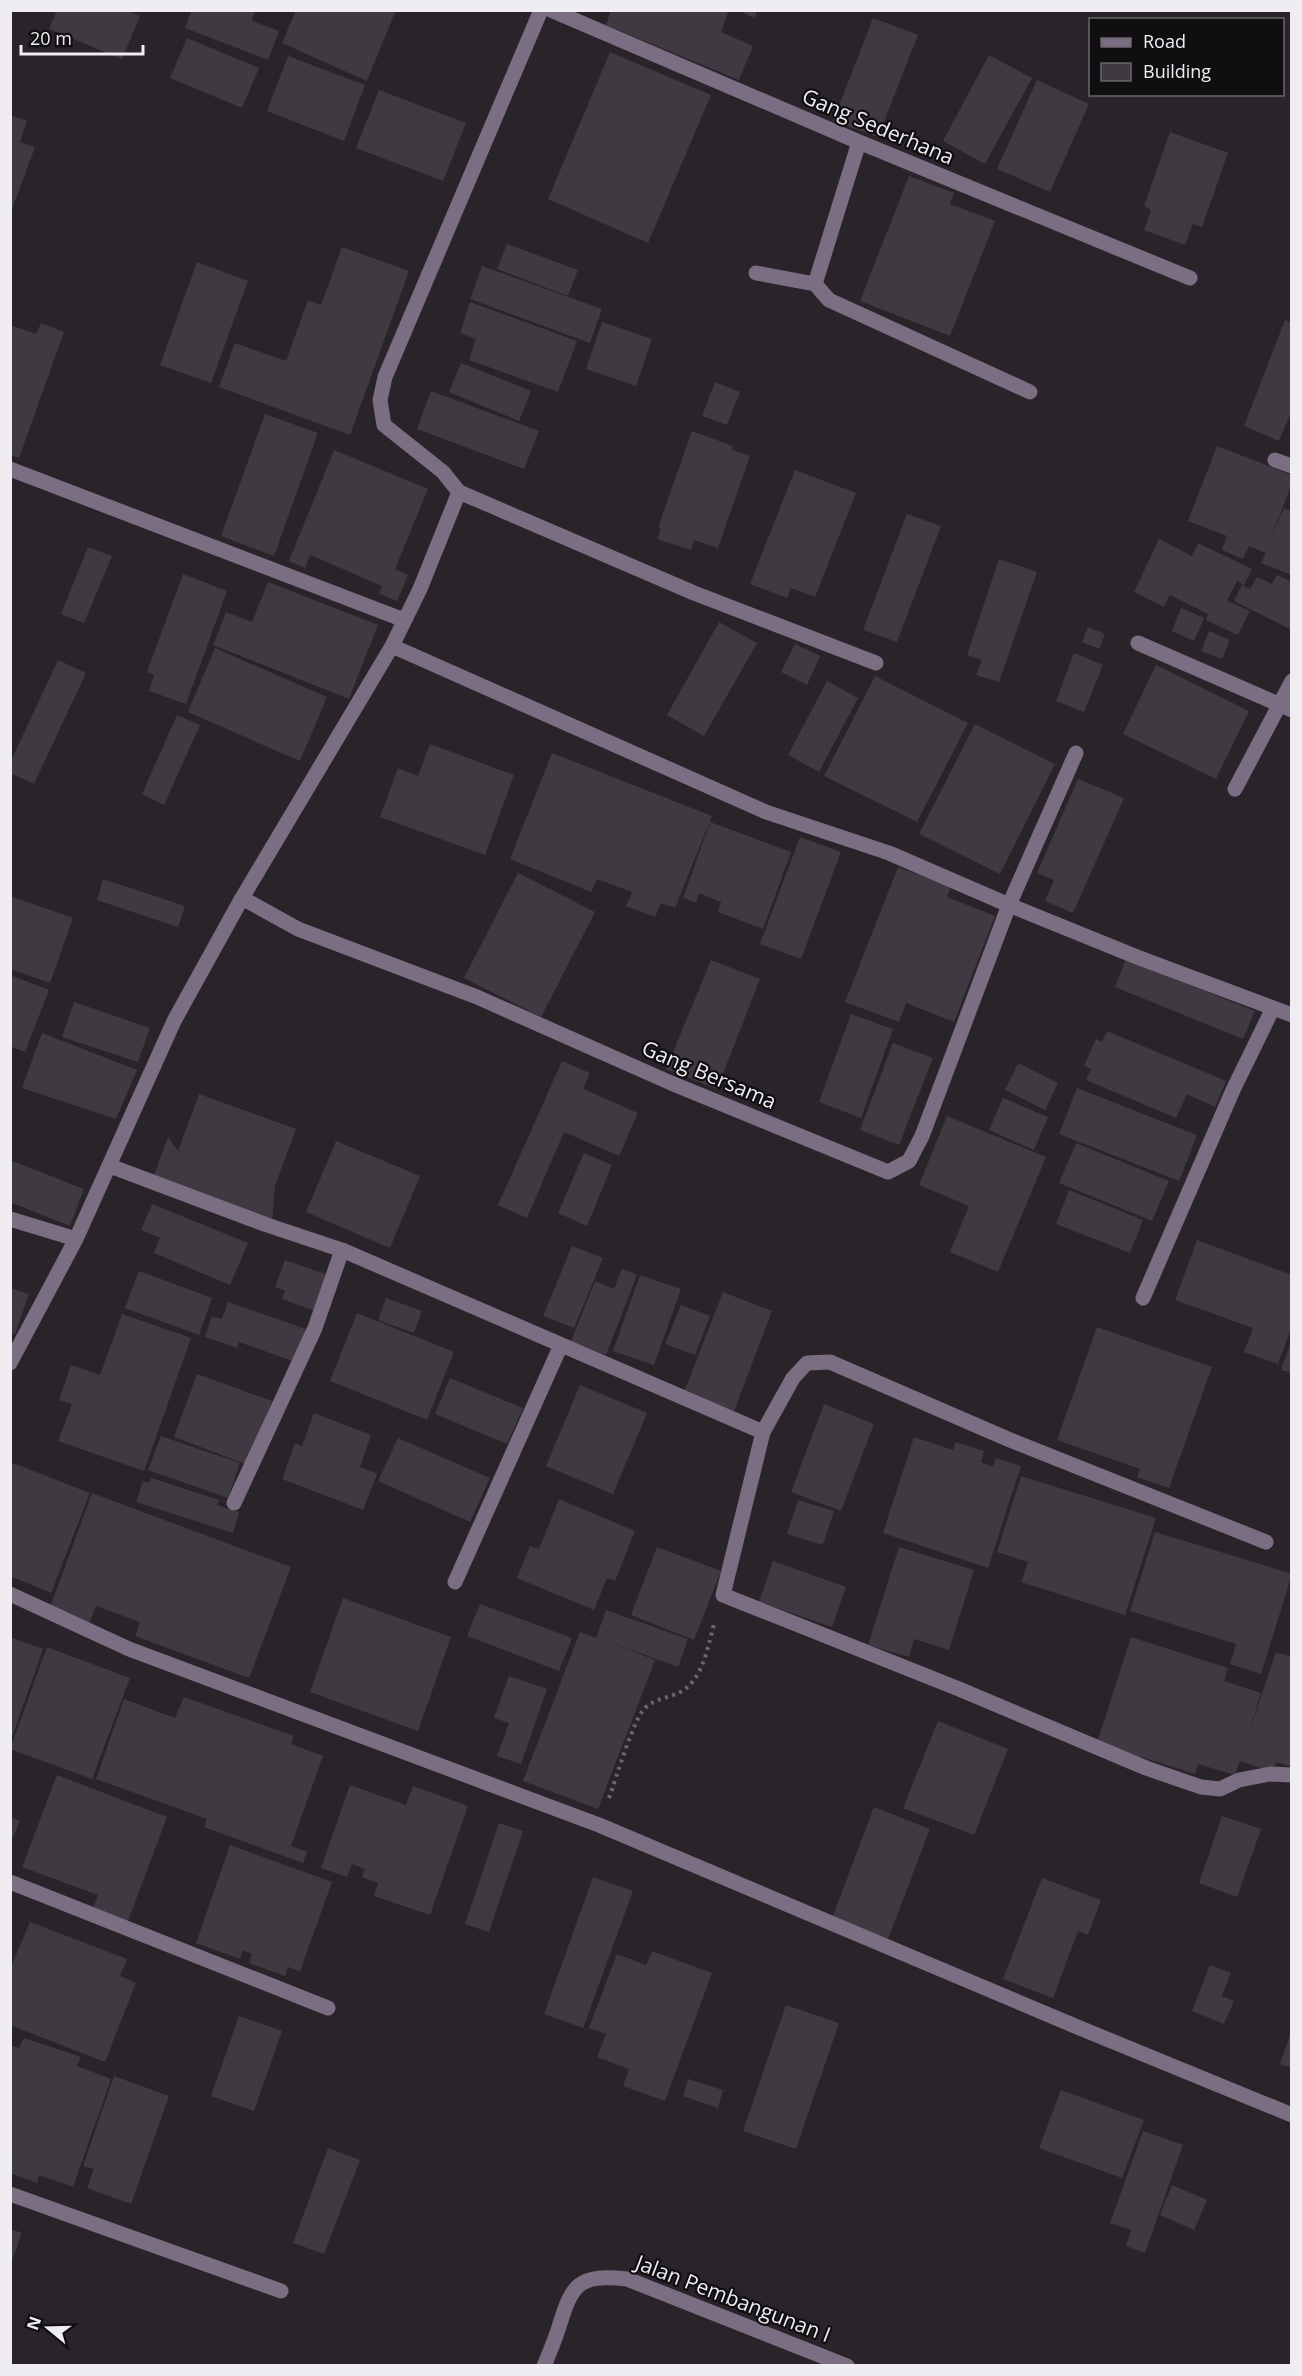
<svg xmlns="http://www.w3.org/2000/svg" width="1302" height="2376" viewBox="0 0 1302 2376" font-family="'Open Sans',sans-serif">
	<rect width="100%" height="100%" fill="#28242a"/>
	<path fill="#3f3a41" d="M57 10H126L140 16 122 59 49 29Z
		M192 10H255L252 21 279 31 268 60 185 28Z
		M296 10H396L367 81 282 43Z
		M611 10H729L721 32 753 46 739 80 606 25Z
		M737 10H758L754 18Z
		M873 18 918 35 878 137 833 121Z
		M187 38 259 68 242 108 170 78Z
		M610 52 711 95 648 243 548 199Z
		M989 55 1032 78 985 164 943 141Z
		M288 56 365 85 344 141 267 111Z
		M1037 80 1089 104 1050 192 997 169Z
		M379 90 466 123 443 181 356 148Z
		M10 115 27 121 20 142 35 147 11 212Z
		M1170 132 1228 153 1202 227 1193 224 1185 245 1144 230 1151 210 1144 206Z
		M909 176 954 193 950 204 995 221 950 336 860 301Z
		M507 244 578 270 568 296 497 269Z
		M342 247 409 271 350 435 219 387 235 343 286 361 308 300 321 305Z
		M197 262 248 281 211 383 160 365Z
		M482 266 602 309 590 343 470 299Z
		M470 302 577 341 558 392 469 360 476 339 460 333Z
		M1285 320 1292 323V410L1279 441 1244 426Z
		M602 322 652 339 636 386 586 369Z
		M41 323 64 332 19 458 10 455V325L36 334Z
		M461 363 531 391 519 421 449 392Z
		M715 382 740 392 727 425 702 416Z
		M431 391 539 431 524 469 417 429Z
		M265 414 318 433 274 556 221 536Z
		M692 431 733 446 732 450 750 456 718 548 694 540 691 550 657 539 661 528 658 527Z
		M1217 446 1292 475V484L1269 542 1284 508 1292 511V575L1261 563 1266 553 1249 546 1243 559 1222 550 1227 536 1188 521Z
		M334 450 428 489 395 569 408 575 397 601 379 594 382 586 310 555 305 568 289 561Z
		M795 470 856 493 815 597 791 588 787 598 750 584Z
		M907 514 941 526 897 642 863 630Z
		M1159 539 1192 556 1198 543 1252 569 1244 585 1237 581 1227 601 1250 611 1238 635 1206 620 1208 614 1170 595 1164 607 1134 592Z
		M88 547 112 556 84 623 61 614Z
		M999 559 1037 572 999 682 976 675 982 660 967 655Z
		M183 574 227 591 186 704 149 691 154 675 147 672Z
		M1277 575 1292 582V630L1234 601 1242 585 1250 589 1257 577 1272 584Z
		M268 582 378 625 349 699 213 645 226 612 252 622Z
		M1181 608 1204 618 1194 641 1172 631Z
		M719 622 757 643 704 736 667 715Z
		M1088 627 1105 634 1099 649 1082 642Z
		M1209 631 1230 640 1222 659 1201 651Z
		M795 644 820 656 807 685 781 672Z
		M215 648 327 697 300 761 188 712Z
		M1074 653 1103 665 1084 712 1056 701Z
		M58 660 86 673 34 784 10 773V763Z
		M1156 665 1249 711 1216 779 1123 734Z
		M875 676 968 723 917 822 824 776Z
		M827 681 858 698 819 772 788 755Z
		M177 715 200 725 164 805 142 794Z
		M975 724 1055 764 1000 874 919 834Z
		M430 744 514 775 485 855 380 817 398 768 418 776Z
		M552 753 712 816 675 908 661 903 655 917 626 906 632 892 597 879 591 892 510 859Z
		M1078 779 1124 798 1073 913 1045 901 1054 880 1037 873Z
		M710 822 791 852 763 929 718 912 721 902 699 893 696 903 683 898Z
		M800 837 841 852 801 959 760 944Z
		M898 867 951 887 947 897 995 916 954 1022 906 1003 899 1022 845 1002Z
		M518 873 595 912 541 1017 464 978Z
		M103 879 185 906 178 927 97 900Z
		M10 896 73 918 50 983 10 969Z
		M1126 959 1255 1011 1243 1039 1115 987Z
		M711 960 760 979 717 1089 666 1069Z
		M10 975 49 990 25 1052 10 1046Z
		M74 1002 150 1028 138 1062 62 1037Z
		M851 1014 893 1029 861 1118 819 1102Z
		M1107 1031 1226 1081 1215 1107 1187 1094 1176 1118 1086 1080 1091 1069 1084 1066 1096 1039 1102 1042Z
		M42 1033 137 1070 116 1119 22 1088Z
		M893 1043 933 1058 899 1145 860 1130Z
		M562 1061 590 1073 583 1089 638 1113 619 1156 564 1132 527 1218 498 1205Z
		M1018 1063 1058 1083 1045 1110 1005 1090Z
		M1077 1088 1197 1135 1179 1181 1059 1134Z
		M199 1094 296 1129 275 1186 272 1221 153 1178 168 1137 178 1151Z
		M1003 1098 1048 1117 1034 1150 989 1130Z
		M947 1116 1046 1157 998 1272 950 1252 969 1206 919 1185Z
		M336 1141 420 1176 390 1248 306 1212Z
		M1076 1143 1169 1181 1152 1221 1059 1183Z
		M584 1153 612 1165 587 1226 558 1213Z
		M10 1160 84 1189 70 1226 10 1202Z
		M1069 1190 1143 1220 1130 1253 1056 1224Z
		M152 1204 248 1243 230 1285 154 1253 160 1238 141 1230Z
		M1197 1240 1292 1275V1326L1278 1364 1244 1352 1253 1328 1175 1300Z
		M572 1246 603 1258 574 1328 543 1316Z
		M285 1260 328 1275 315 1311 282 1299 285 1291 275 1287Z
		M622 1269 637 1275 606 1355 571 1341 595 1281 614 1289Z
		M139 1271 212 1298 199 1335 125 1308Z
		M640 1275 681 1289 654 1365 613 1351Z
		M10 1288 29 1294 15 1334 10 1333Z
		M723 1292 772 1311 734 1411 684 1392Z
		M386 1298 422 1311 414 1333 378 1320Z
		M228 1302 306 1329 295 1362 239 1342 237 1348 205 1337 212 1316 222 1319Z
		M681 1305 710 1316 695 1355 665 1344Z
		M357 1313 454 1352 427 1420 330 1381Z
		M122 1314 191 1338 144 1471 58 1441 72 1404 59 1400 71 1365 100 1375Z
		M1097 1327 1212 1367 1169 1488 1137 1477 1140 1469 1057 1440Z
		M1291 1342H1292V1373L1281 1370Z
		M197 1374 272 1401 248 1465 174 1437Z
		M450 1378 523 1408 507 1444 435 1414Z
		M580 1385 647 1413 613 1494 546 1466Z
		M824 1404 874 1424 841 1511 791 1492Z
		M314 1413 371 1435 360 1467 377 1474 363 1510 282 1479 295 1443 302 1446Z
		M161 1436 240 1463 228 1498 148 1470Z
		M914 1437 953 1450 955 1442 984 1451 981 1462 993 1467 996 1458 1021 1466 988 1568 883 1533Z
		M398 1438 490 1478 470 1522 378 1481Z
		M13 1463 90 1493 51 1593 10 1576V1470Z
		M1021 1476 1156 1518 1125 1615 1021 1582 1028 1562 997 1552Z
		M151 1478 219 1500 217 1505 239 1512 233 1533 136 1502 143 1481 149 1483Z
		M92 1493 291 1567 249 1678 135 1636 140 1622 96 1606 89 1624 49 1610Z
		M559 1499 635 1531 615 1581 607 1578 594 1610 517 1578 530 1546 539 1549Z
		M798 1500 834 1511 823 1545 787 1534Z
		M1155 1532 1292 1574 1261 1674 1230 1664 1236 1644 1130 1611Z
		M657 1547 721 1571 694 1640 631 1615Z
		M899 1547 974 1570 949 1650 914 1639 909 1657 868 1645Z
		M773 1561 846 1587 832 1627 759 1602Z
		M343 1598 451 1637 418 1731 310 1692Z
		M480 1604 572 1638 559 1671 467 1636Z
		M606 1610 688 1639 678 1667 607 1641 655 1660 598 1809 523 1781 580 1632 596 1638Z
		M10 1637 43 1649 11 1740H10Z
		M1131 1637 1228 1668 1224 1681 1261 1693 1248 1736 1276 1652 1292 1657V1767L1276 1762 1273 1772 1240 1761 1235 1775 1198 1764 1195 1774 1097 1743Z
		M47 1647 130 1678 92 1779 10 1749Z
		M509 1676 547 1689 521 1764 497 1756 509 1723 494 1718Z
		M184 1697 294 1736 291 1744 323 1756 291 1846 307 1852 303 1863 204 1827 207 1819 96 1779 124 1699 175 1718Z
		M938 1721 1008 1749 974 1835 903 1808Z
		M57 1775 167 1817 126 1926 91 1914 98 1895 22 1867Z
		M350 1785 406 1805 413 1786 468 1806 430 1915 374 1896 378 1883 362 1877 365 1869 352 1864 347 1877 321 1868Z
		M874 1807 930 1829 888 1939 832 1918Z
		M1222 1816 1261 1829 1237 1897 1199 1883Z
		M10 1817 20 1821 10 1844Z
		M499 1823 523 1831 489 1932 465 1924Z
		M230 1845 332 1882 300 1971 288 1967 285 1976 249 1963 252 1954 243 1950 240 1959 196 1943Z
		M593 1877 633 1891 583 2028 544 2014Z
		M1042 1878 1101 1900 1088 1935 1078 1931 1053 1998 1003 1979Z
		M30 1922 127 1959 120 1976 136 1983 105 2062 10 2025V1969Z
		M652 1951 712 1973 665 2101 623 2086 629 2069 597 2057 606 2034 589 2028 617 1954 646 1965Z
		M1210 1965 1231 1973 1222 1996 1234 2001 1224 2024 1192 2011Z
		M786 2005 839 2023 796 2149 743 2131Z
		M239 2016 282 2031 254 2111 211 2096Z
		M1291 2032H1292V2068L1280 2064Z
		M24 2038 81 2057 77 2066 111 2079 73 2187 39 2175 37 2183 10 2173 13 2159 10 2158V2045L19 2048Z
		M114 2076 169 2096 131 2204 87 2188 94 2169 83 2166Z
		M688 2079 723 2090 718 2108 683 2096Z
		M1061 2090 1144 2120 1122 2178 1039 2148Z
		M1143 2131 1183 2145 1145 2253 1126 2246 1131 2230 1110 2223Z
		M328 2148 360 2160 324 2254 293 2243Z
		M1172 2185 1207 2200 1194 2230 1160 2215Z
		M10 2229 22 2233 11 2263H10Z"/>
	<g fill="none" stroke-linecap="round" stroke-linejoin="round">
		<path stroke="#6a666c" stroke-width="4" stroke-dasharray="3 4.5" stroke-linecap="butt" d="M609 1798C616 1779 633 1720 645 1708 655 1698 671 1698 682 1691 704 1678 708 1644 715 1621"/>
		<path stroke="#7b6d82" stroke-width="15" d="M551 10 859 142 1190 278
			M756 273 815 284 829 300 1030 392
			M815 284 859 142
			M1275 460 1292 466
			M10 469 404 620
			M459 492 694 593 876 663
			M1138 643 1292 710
			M392 646 766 812 889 853 1009 905 1137 957 1292 1015
			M1235 789 1292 681
			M242 898 298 929 477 997 671 1083 888 1172 909 1161 922 1136 1009 905 1076 753
			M110 1166 267 1225 342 1250 763 1432
			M10 1219 76 1239
			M1143 1298 1233 1090 1273 1008
			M10 1363 76 1239 174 1021 242 898 392 646 420 589 459 492 443 472 384 425 380 400 385 377 541 10
			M234 1503 315 1328 342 1250
			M1266 1542 1010 1440 830 1362 807 1363 793 1378 763 1432 723 1595 959 1689 1146 1768 1201 1787 1220 1789 1239 1780 1270 1774 1292 1775
			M455 1582 561 1345
			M10 1594 129 1649 599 1825 1075 2026 1292 2115
			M10 1882 328 2008
			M10 2194 281 2291
			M544 2366C549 2354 554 2342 558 2330 572 2284 577 2274 627 2279L847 2366"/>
	</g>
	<g text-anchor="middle" stroke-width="4.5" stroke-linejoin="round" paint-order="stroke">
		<g font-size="21" fill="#f0edf2" stroke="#100e10">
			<text transform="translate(878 127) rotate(23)" y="7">Gang Sederhana</text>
			<text transform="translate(709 1075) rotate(23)" y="7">Gang Bersama</text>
			<text transform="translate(733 2299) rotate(21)" y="7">Jalan Pembangunan I</text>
		</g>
	</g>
	<rect width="1302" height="2376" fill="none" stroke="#f0edf2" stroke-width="24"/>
	<rect x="1089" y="18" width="195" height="78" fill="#100e10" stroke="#6a676a" stroke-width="1.5"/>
	<rect x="1101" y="38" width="30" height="9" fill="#7b6d82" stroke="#6a676a" stroke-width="1.5"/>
	<text x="1143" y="48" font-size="18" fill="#f0edf2">Road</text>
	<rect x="1101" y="63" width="30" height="18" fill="#3f3a41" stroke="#6a676a" stroke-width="1.5"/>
	<text x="1143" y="78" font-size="18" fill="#f0edf2">Building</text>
	<g transform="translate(48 2328) rotate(289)" stroke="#100e10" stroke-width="4.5" paint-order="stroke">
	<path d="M0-4.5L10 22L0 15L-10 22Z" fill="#f0edf2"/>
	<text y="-9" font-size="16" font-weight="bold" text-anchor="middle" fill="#f0edf2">N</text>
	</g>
	<path d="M21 45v9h122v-9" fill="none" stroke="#f0edf2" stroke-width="3"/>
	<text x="30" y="45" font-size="18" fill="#f0edf2" stroke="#100e10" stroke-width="4.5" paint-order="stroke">20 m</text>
</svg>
